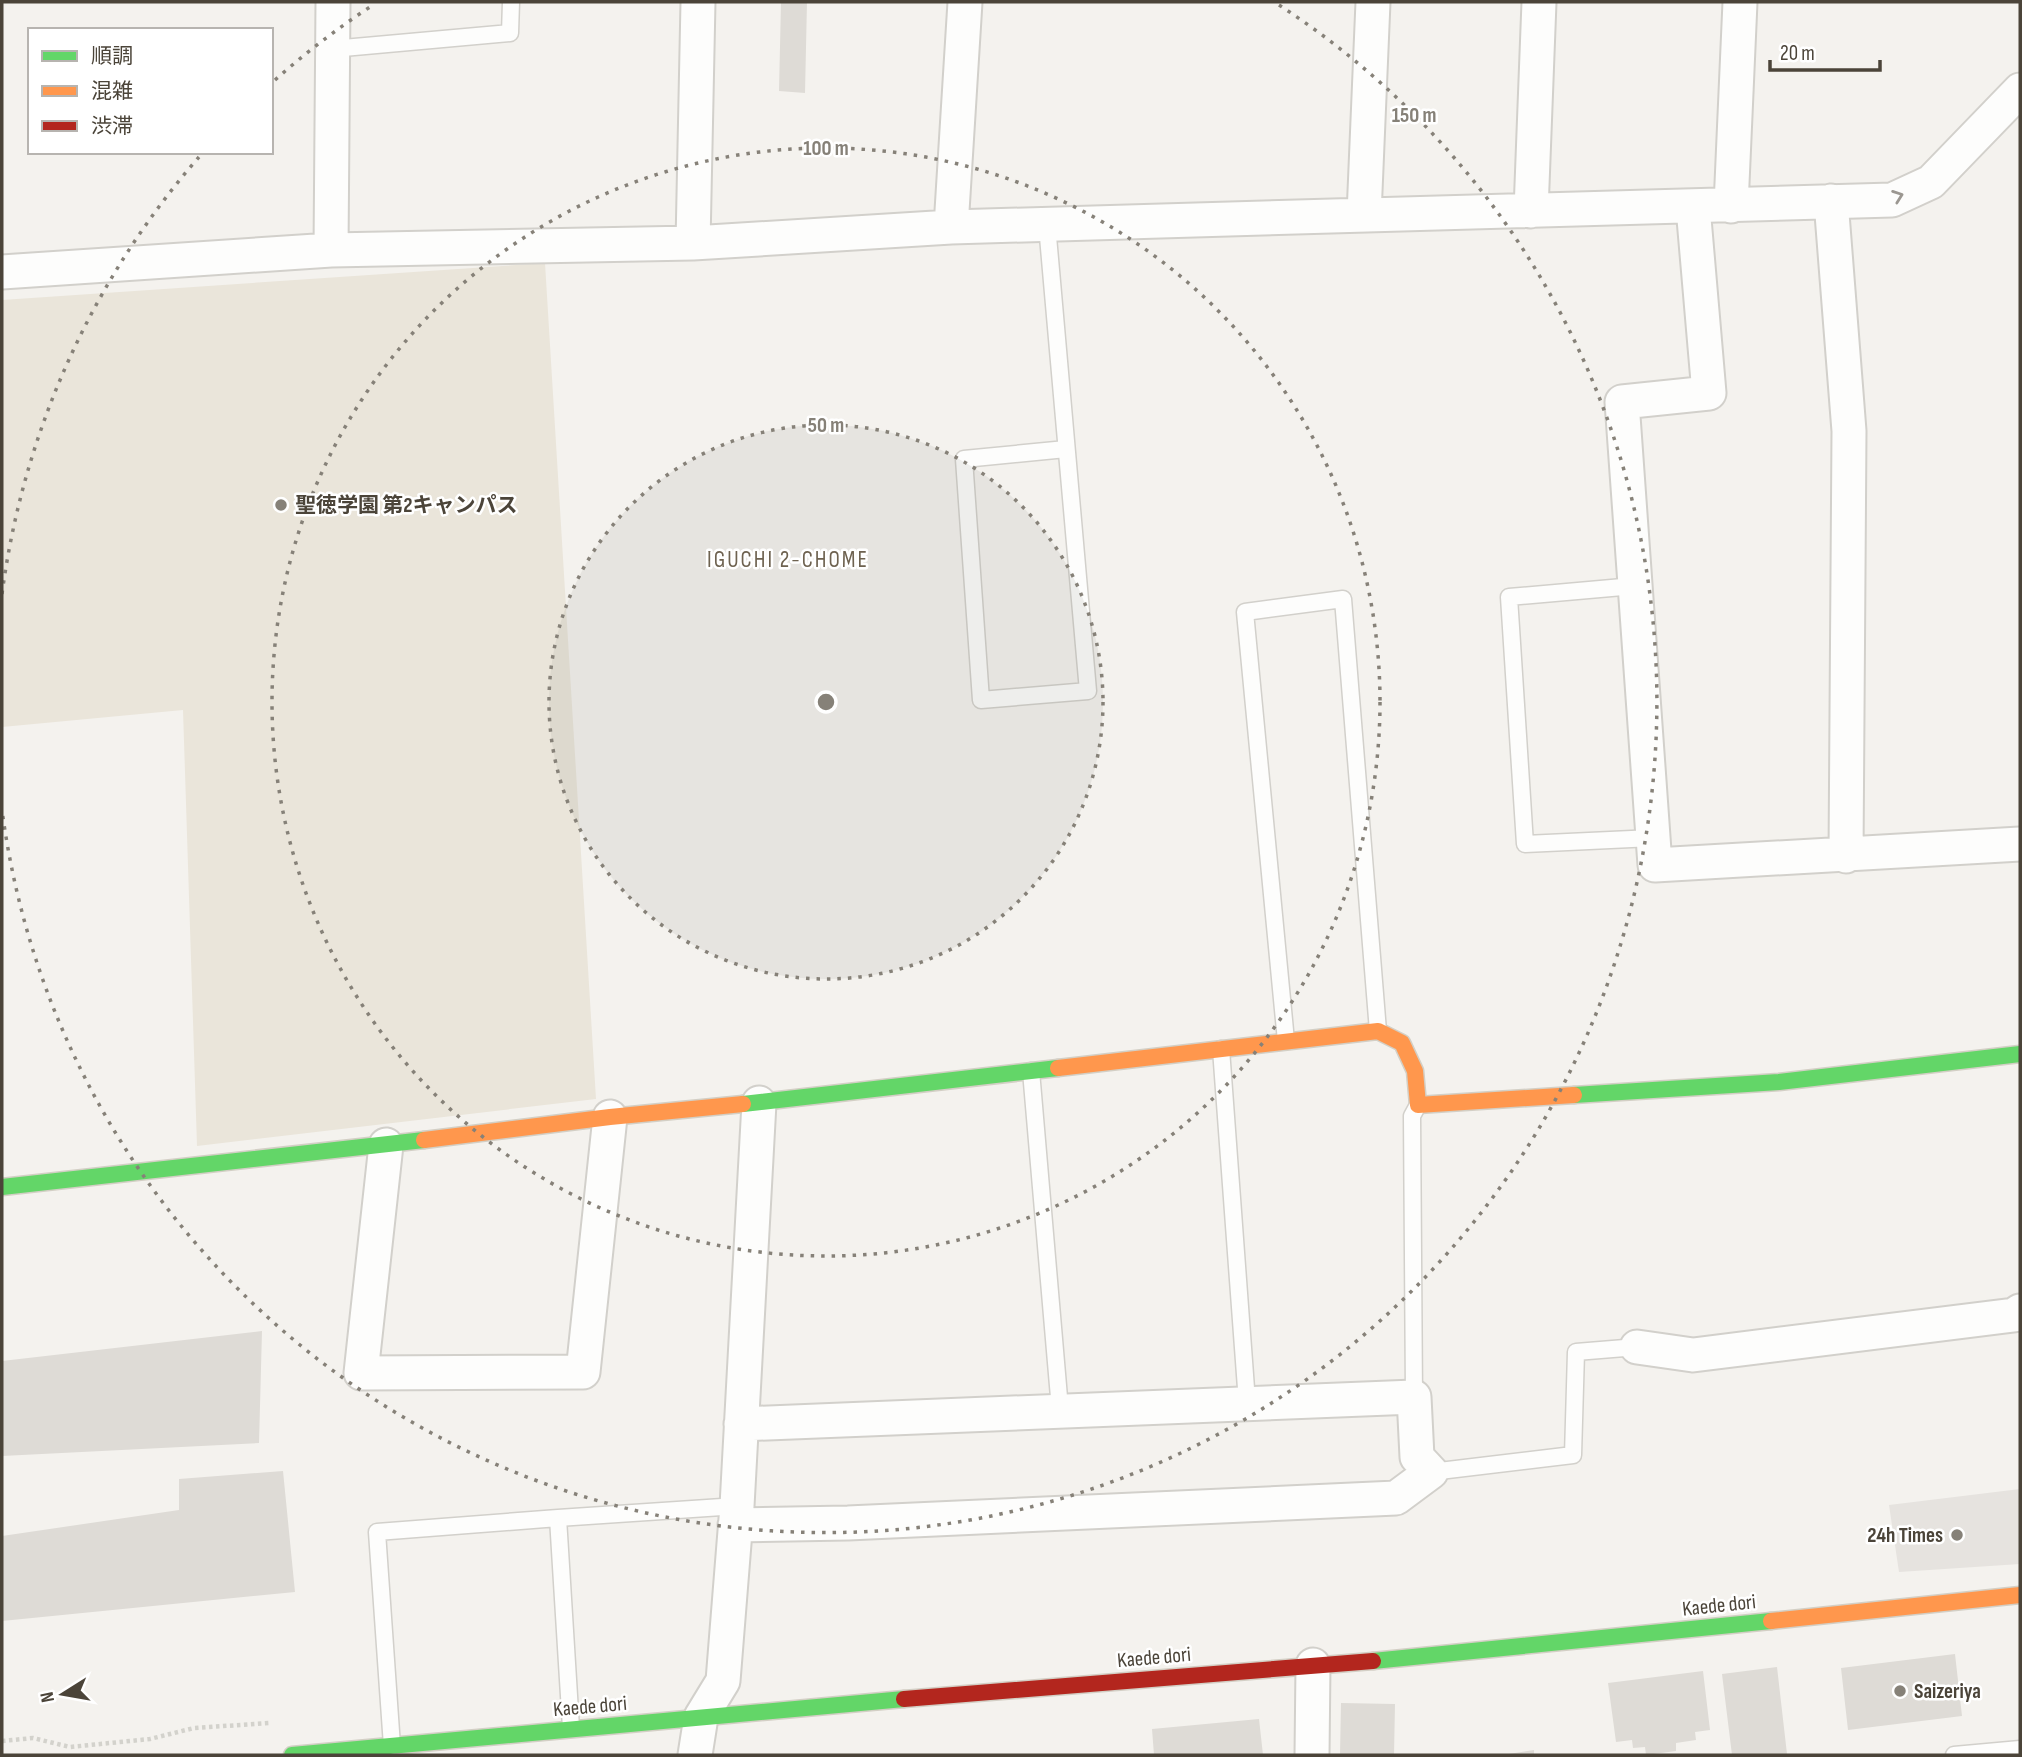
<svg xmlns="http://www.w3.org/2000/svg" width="2022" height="1757" font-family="'Sofia Sans Condensed','Noto Sans JP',sans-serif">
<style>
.education{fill:#eae5da}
.parking{fill:#e6e3df}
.building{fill:#dedbd6}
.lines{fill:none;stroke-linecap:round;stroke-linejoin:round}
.lane-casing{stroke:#d2d0cb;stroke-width:19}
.street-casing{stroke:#d2d0cb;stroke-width:37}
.fast-casing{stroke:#d3cfc5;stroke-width:19}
.slow-casing{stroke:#d3cfc5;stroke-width:19}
.jam-casing{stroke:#d3cfc5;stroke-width:19}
.path{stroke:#d3d2cc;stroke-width:4.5;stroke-dasharray:3.5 3.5;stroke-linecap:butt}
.lane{stroke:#fdfdfc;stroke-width:16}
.street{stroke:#fdfdfc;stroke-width:33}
.fast{stroke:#63d668;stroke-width:16}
.slow{stroke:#ff974d;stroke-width:16}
.jam{stroke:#b3261e;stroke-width:16}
.oneway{stroke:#9b9791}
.ring{fill:none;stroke:#868178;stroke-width:3.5;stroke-dasharray:3.5 7}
.poi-dot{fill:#868178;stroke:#fff;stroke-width:2.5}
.labels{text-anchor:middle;stroke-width:5;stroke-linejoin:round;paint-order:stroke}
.poi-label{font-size:21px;font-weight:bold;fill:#4b4439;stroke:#fff;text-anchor:start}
.street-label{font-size:21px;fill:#4b4439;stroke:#fff}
.neighbourhood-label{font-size:23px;letter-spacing:2px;fill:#6e6250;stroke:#fff}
.centre{fill:#868178;stroke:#fff;stroke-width:3.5}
.ring-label{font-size:21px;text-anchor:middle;font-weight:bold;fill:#868178;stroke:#fff;stroke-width:5;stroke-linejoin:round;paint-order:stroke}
</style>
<rect width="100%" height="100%" fill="#f4f2ee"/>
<!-- education -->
<path class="education" d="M545 263 596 1099 197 1146 183 710 2 727V300Z"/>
<!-- parking -->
<path class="parking" d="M2020 1489V1564L1899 1572 1889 1505Z"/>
<!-- building -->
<path class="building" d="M781 2H807L805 93 779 91Z
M262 1331 259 1443 2 1456V1361Z
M283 1471 295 1592 2 1621V1536L179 1510V1479Z
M1955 1654 1962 1716 1848 1730 1841 1668Z
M1777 1667 1787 1754 1732 1755 1722 1674Z
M1703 1671 1710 1730 1695 1732 1696 1740 1676 1743V1751L1646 1755 1645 1747 1633 1748 1632 1740 1616 1742 1608 1683Z
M1341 1703 1395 1704 1394 1755H1340Z
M1259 1719 1263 1755H1154L1152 1729Z
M1534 1750V1755H1509V1754Z"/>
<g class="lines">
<!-- lane casing -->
<g class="lane-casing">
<path id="lane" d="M332 49 510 33 511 2
M1047 225 1088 691 981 700 964 459 1066 449
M1634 586 1509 597 1525 844 1653 838
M1286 1041 1245 612 1343 599 1378 1031
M1221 1049 1247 1402
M1031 1071 1060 1409
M1414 1397 1412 1116 1418 1105
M1431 1472 1573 1455 1576 1352 1637 1347
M558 1518 737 1506
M392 1746 377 1532 558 1518 571 1728
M1954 1755 2020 1749"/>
</g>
<!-- street casing -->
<g class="street-casing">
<path id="street" d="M1831 201 1849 431 1846 856
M1731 206 1740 2
M1693 207 1709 393 1622 402 1655 865 2020 844
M1531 211 1539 2
M1364 215 1373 2
M951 227 965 2
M693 243 698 2
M331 250 333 2
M2 272 331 250 693 243 951 227 1892 200 1931 182 2020 90
M386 1145 361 1373 583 1372 610 1117
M1637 1347 1693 1355 2014 1315 2020 1311
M735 1525 848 1523 1396 1498 1431 1472 1417 1457 1414 1397 741 1424
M695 1755 701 1717 723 1681 737 1506 759 1103
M1312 1755 1313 1665"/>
</g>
<!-- fast casing -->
<g class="fast-casing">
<path id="fast" d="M1574 1095 1779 1082 2020 1054
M743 1104 1058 1068
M2 1187 424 1140
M1373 1661 1771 1621
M292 1755 904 1699"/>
</g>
<!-- slow casing -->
<g class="slow-casing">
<path id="slow" d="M1058 1068 1378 1031 1402 1043 1415 1071 1418 1105 1574 1095
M424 1140 610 1117 743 1104
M1771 1621 2020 1595"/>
</g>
<!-- jam casing -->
<g class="jam-casing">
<path id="jam" d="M904 1699 1373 1661"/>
</g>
<!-- path -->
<path class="path" d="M2 1741 33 1738 70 1747 150 1739 194 1728 270 1723"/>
<!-- lane -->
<use href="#lane" class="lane"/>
<!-- street -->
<use href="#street" class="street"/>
<!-- fast -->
<use href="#fast" class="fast"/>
<!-- slow -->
<use href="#slow" class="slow"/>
<!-- jam -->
<use href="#jam" class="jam"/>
</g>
<!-- one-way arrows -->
<defs><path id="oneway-chevron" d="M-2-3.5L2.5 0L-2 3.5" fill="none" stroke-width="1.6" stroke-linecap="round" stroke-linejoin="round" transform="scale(1.75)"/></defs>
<use class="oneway" href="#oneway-chevron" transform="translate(1898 196) rotate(-20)"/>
<!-- distance rings -->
<circle cx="826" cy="702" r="277" fill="#868178" fill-opacity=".12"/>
<g class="ring">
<circle cx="826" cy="702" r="277"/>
<circle cx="826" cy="702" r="554"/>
<path d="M2 594A831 831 0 0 1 199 157M275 80A831 831 0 0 1 373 5M1279 5A831 831 0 1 1 2 810"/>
</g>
<!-- markers -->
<g class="poi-dot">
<circle cx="281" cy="505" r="7"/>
<circle cx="1957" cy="1535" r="7"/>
<circle cx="1900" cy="1691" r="7"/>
</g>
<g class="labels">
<!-- poi labels -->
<g class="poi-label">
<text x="295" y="512">聖徳学園 第2キャンパス</text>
<text x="1943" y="1542" text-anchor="end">24h Times</text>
<text x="1914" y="1698">Saizeriya</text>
</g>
<!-- street labels -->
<g class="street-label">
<text transform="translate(1719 1605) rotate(-6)" y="7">Kaede dori</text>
<text transform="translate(1154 1657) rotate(-5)" y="7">Kaede dori</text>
<text transform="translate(590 1706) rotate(-5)" y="7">Kaede dori</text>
</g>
<!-- neighbourhood labels -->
<g class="neighbourhood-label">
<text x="788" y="567">IGUCHI 2-CHOME</text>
</g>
</g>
<circle cx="826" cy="702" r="10" class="centre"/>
<g class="ring-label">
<text x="1414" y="122">150 m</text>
<text x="826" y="155">100 m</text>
<text x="826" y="432">50 m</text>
</g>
<!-- border -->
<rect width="2022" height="1757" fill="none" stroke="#4b4439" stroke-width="7"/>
<!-- legend -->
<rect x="28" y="28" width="245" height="126" fill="#ffffff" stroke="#b7b4b0" stroke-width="2"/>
<rect x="42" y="51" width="35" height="10" fill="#63d668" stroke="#b7b4b0" stroke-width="2"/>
<text x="91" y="63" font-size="21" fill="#4b4439">順調</text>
<rect x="42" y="86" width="35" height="10" fill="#ff974d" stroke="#b7b4b0" stroke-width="2"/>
<text x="91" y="98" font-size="21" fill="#4b4439">混雑</text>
<rect x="42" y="121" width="35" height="10" fill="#b3261e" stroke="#b7b4b0" stroke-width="2"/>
<text x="91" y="133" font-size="21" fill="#4b4439">渋滞</text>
<!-- north arrow -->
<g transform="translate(63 1694) rotate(259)" stroke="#ffffff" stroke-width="5" paint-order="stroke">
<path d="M0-5L12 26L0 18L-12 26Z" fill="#4b4439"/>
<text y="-10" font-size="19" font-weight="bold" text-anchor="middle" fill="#4b4439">N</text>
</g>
<!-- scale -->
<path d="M1770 60v10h110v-10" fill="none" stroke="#4b4439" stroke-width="3.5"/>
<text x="1780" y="60" font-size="21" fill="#4b4439" stroke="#ffffff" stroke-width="5" paint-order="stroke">20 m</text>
</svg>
